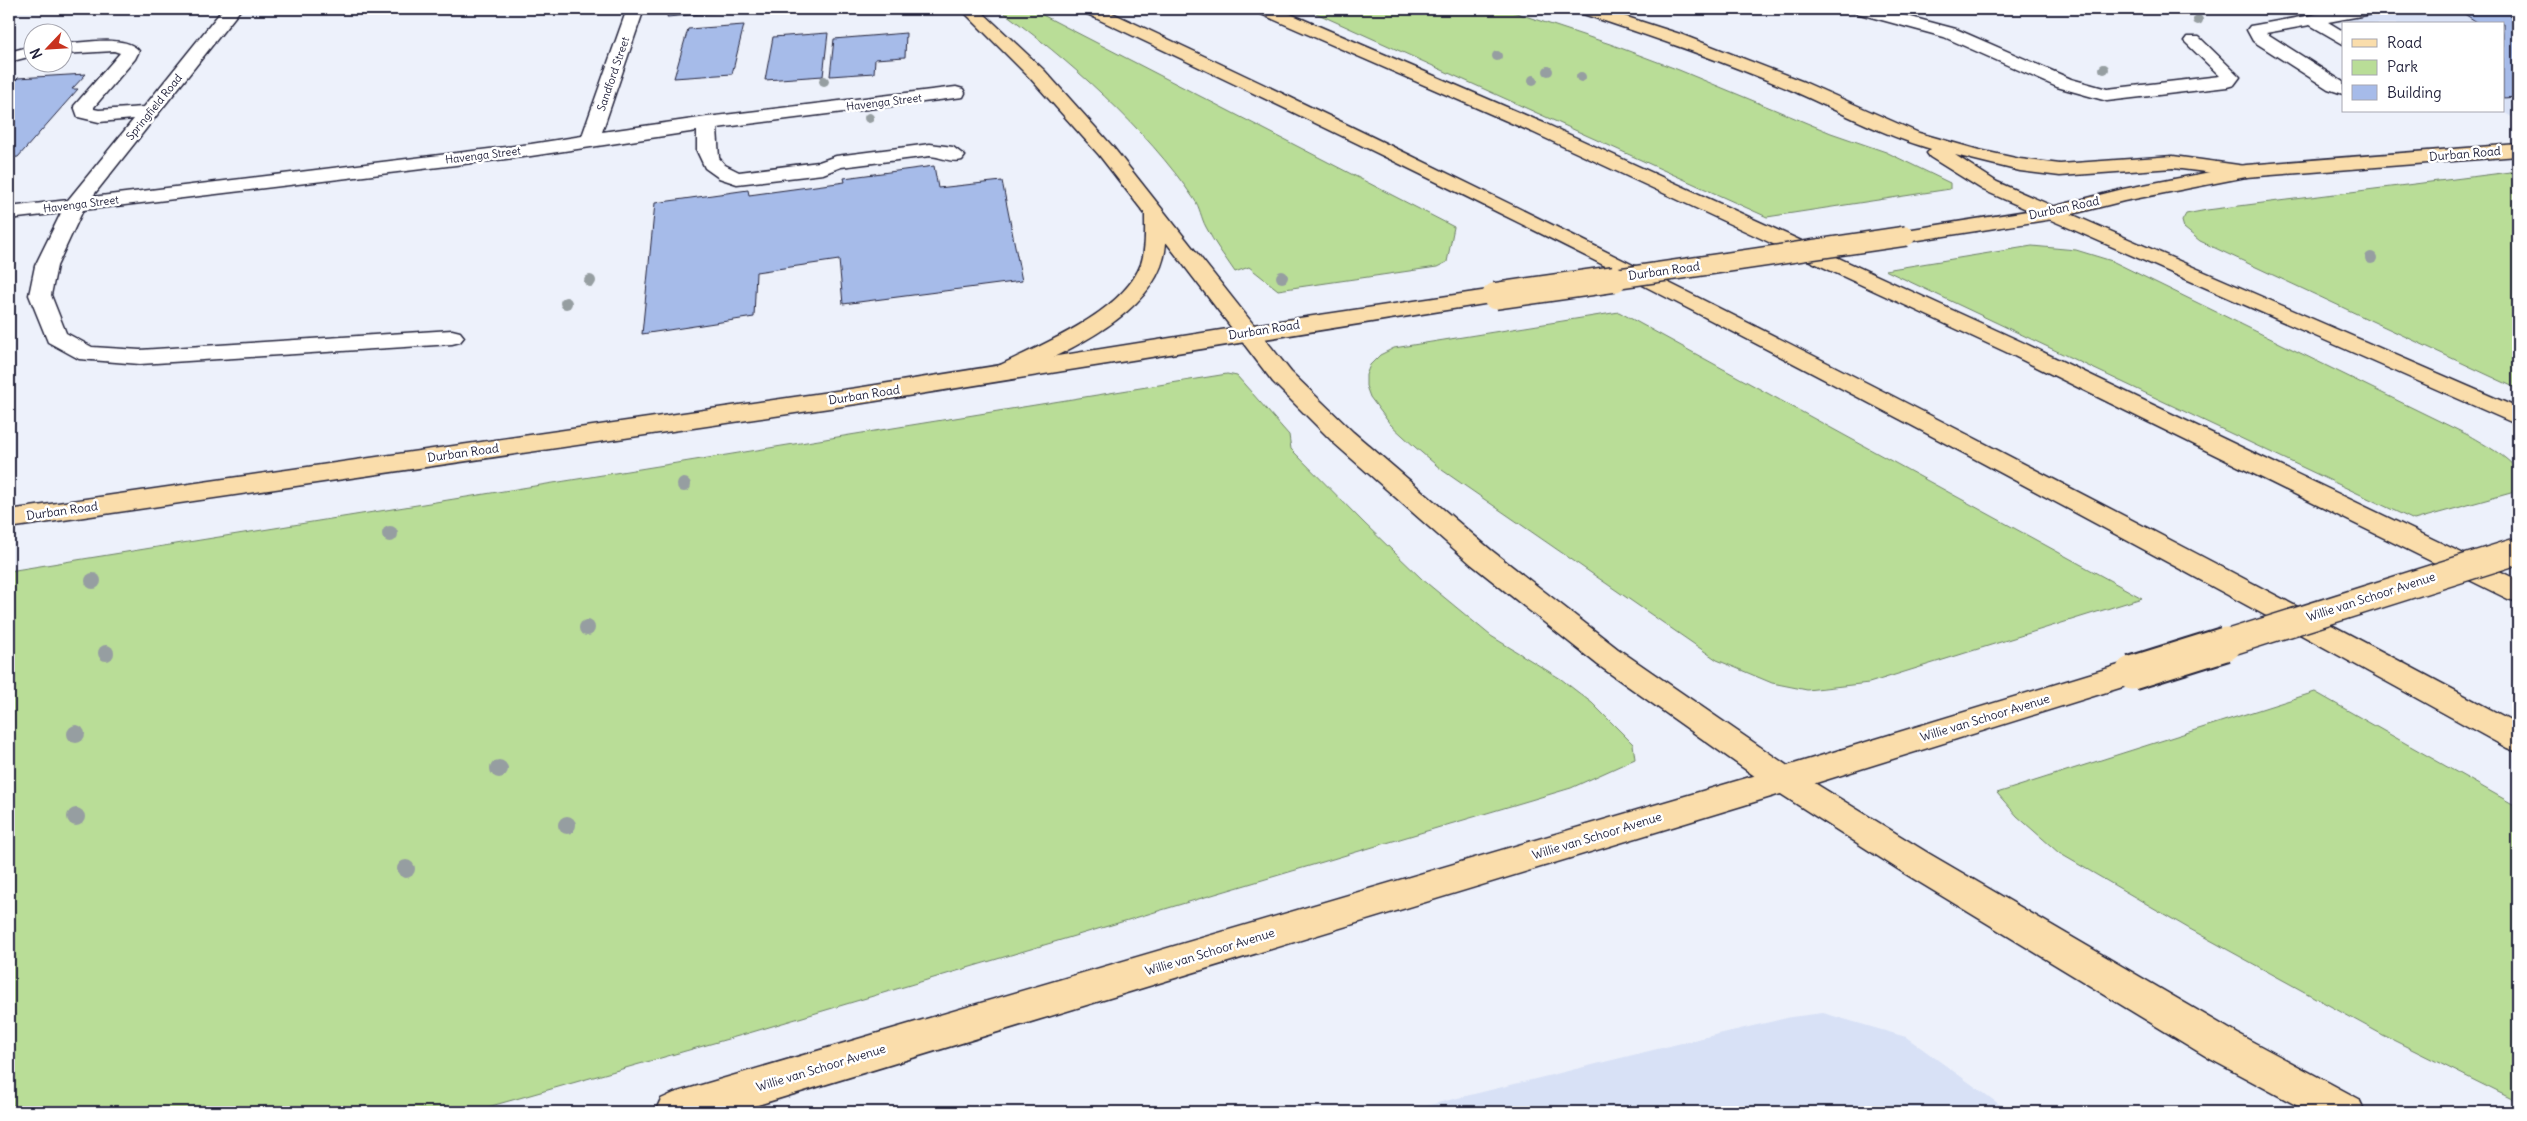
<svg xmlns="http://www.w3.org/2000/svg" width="2527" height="1121" font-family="Delius,sans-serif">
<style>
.built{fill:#d8e1f6}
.green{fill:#b9dd97;stroke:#6e8069}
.building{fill:#a6bbe9;stroke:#22223b}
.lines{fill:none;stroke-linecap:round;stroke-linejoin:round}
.minor-casing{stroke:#22223b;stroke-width:3}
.major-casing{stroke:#22223b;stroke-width:3}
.highway-casing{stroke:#22223b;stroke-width:3}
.minor{fill:#fff;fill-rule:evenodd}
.major{fill:#faddab;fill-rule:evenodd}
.highway{fill:#faddab;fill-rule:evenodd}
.major-bridge-far2-casing{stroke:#22223b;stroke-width:22;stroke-linecap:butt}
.major-bridge-far1-casing{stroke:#22223b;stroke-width:29;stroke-linecap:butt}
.major-bridge-casing{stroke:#22223b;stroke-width:37;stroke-linecap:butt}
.major-bridge-far2{stroke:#faddab;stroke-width:19}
.major-bridge-far1{stroke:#faddab;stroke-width:26}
.major-bridge{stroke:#faddab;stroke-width:33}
.tree{fill:#969ea1}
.labels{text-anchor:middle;stroke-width:5;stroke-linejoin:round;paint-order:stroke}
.far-street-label{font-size:11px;fill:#22223b;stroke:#fff}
.street-label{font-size:12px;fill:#22223b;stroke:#fff}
</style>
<rect width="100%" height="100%" fill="#edf1fb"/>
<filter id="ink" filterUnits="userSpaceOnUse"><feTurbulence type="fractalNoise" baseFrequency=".02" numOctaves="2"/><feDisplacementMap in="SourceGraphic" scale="10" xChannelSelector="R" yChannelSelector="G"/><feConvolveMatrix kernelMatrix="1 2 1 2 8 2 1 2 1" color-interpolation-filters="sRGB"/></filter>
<g filter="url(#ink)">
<!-- built -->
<path class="built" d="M2330 9H2518V121L2502 111 2503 24H2355Z
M1823 1013 1906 1037 2010 1112H1401L1706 1037 1791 1017Z"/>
<!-- green -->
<path class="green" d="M999 9H1031L1454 227 1447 262 1437 267 1278 290 1249 267 1235 272C1225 257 1214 243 1206 227 1201 218 1200 207 1194 199 1146 128 1068 59 999 9Z
M1307 9H1504L1610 44 1679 70 1831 133 1886 152 1950 183V189L1767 217Z
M2518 171V389L2200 241 2184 228 2182 221 2186 214 2207 210Z
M2032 246 2076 250 2112 261 2470 436C2483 444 2515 460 2518 474 2519 479 2518 486 2518 491L2414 520 1885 270Z
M1619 312 2142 598 1869 683 1807 690 1772 683 1717 660 1442 470 1415 447 1390 424 1370 397 1366 386V375L1370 365 1380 355 1394 348Z
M1227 374 1237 376 1289 435 1291 449 1364 523 1422 579 1491 636 1561 679 1592 703 1633 744 1635 759 1571 788 749 1033 470 1112H9V571Z
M2315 692 2518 807V1102L2383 1035 2188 928 2059 853 2017 816 1997 793Z"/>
<!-- building -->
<path class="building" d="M669 9H758L667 17Z
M2518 9V97L2503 98V24H2480L2463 13Z
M744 25 732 74 674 78 688 29Z
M828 33 823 76 765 80 773 37Z
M906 33 905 57 875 59 874 73 830 76 834 39Z
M86 74 72 89H78L18 157 9 158V87L18 78Z
M934 166 938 188 1002 181 1022 281 843 304 839 260 756 272 754 317 642 334 655 203 748 190 749 195 845 182 844 178Z"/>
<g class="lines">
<!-- minor casing -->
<g class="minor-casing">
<path id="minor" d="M223 9H241L92 197 531 144 582 136 627 9H644L602 132 707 117 956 87 963 89 965 93 963 97 717 128 719 158 725 165 739 172 819 162 836 156 930 144 953 147 965 156 962 160C951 163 942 157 930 156L841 167 823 174 737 184 719 178 705 168 697 151V131L531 156 83 210 57 266 51 295 66 333 92 347 140 350 452 330 460 332 464 337 460 342 452 344 140 364 79 359 48 342 29 295 35 266 61 213 9 219V207L68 200 134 119 99 122 78 117 74 106 120 53 114 51 62 54V44C81 43 127 34 139 51L135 59 94 107V109L99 110 144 107Z
M1853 9H1881L1956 29 2071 79 2107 89 2220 76 2184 41 2187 37H2199L2240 77 2234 85 2227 87 2107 101 2057 87 1944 37 1856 13Z
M2344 9H2380L2377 13 2328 22 2343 31V44L2310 25 2266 33 2343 82V94L2328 89 2253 41 2247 30 2250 26 2256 25Z
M32 46V56L9 62V52Z"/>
</g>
<!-- major casing -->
<g class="major-casing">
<path id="major" d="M2518 144V156L2246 177 2124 201 2053 219 1906 242 1898 241 1895 236 1898 231 1906 230 2052 207 2123 189 2246 165Z
M1495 289 1503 291 1506 296 1503 301 857 404 9 528V510L857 388 1246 326Z
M2132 661 2142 665 2147 673 2142 681 1784 793 735 1112H655L661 1099 674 1093 1784 767Z"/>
</g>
<!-- highway casing -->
<g class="highway-casing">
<path id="highway" d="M961 9H979L1044 70 1113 147 1291 372 1353 432 1491 550 1618 649 1795 771 1928 853 2238 1034 2359 1099 2365 1112H2309L2212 1060 1904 873 1773 789 1598 665 1471 564 1335 444 1273 382 1166 242C1163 312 1066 351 1012 377L1004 380 996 377 992 372 996 367C1039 346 1123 313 1141 264 1146 249 1145 231 1145 214L1099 155 1030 78Z
M1082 9H1104C1583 233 2052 475 2518 724V752L2507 748C2216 587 1923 429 1627 277 1448 186 1267 99 1085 13Z
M1256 9H1279L1546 124 2022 342 2518 580V602L2508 599 2006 352 1532 132 1259 13Z
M1577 9H1602L1680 34 1804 82 1919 133 1979 150 2020 159 2060 164 2173 156 2253 167 2256 171 2253 175 2246 177 2173 168 2060 176 2020 171 1955 155 1997 182 2518 408V425L1983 190 1930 157 1927 153 1931 149C1882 135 1837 110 1791 90 1722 61 1651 36 1580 13Z"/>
</g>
<!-- minor -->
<use href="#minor" class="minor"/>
<!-- major -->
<use href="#major" class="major"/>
<!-- highway -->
<use href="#highway" class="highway"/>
<!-- major-bridge-far2 casing -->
<g class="major-bridge-far2-casing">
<path id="major-bridge-far2" d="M1606 280 1906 236"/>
</g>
<!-- major-bridge-far1 casing -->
<g class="major-bridge-far1-casing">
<path id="major-bridge-far1" d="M1495 296 1614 279
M2221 645 2518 551"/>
</g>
<!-- major-bridge casing -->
<g class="major-bridge-casing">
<path id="major-bridge" d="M2132 673 2225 644"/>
</g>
<!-- major-bridge-far2 -->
<use href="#major-bridge-far2" class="major-bridge-far2"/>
<!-- major-bridge-far1 -->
<use href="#major-bridge-far1" class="major-bridge-far1"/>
<!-- major-bridge -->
<use href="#major-bridge" class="major-bridge"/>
</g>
<!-- trees -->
<g class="tree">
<circle cx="2198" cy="20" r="5"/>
<circle cx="1497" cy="56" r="5"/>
<circle cx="2104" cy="69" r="5"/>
<circle cx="1548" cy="71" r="5"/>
<circle cx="1581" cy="77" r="5"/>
<circle cx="1533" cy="80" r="5"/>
<circle cx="824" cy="81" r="5"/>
<circle cx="869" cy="118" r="5"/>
<circle cx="2371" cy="258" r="6"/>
<circle cx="1282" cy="277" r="6"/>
<circle cx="590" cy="281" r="6"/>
<circle cx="566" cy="303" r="6"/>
<circle cx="684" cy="485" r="7"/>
<circle cx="390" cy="534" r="8"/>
<circle cx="93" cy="581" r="8"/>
<circle cx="587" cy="628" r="8"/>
<circle cx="106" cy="653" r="8"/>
<circle cx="76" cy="734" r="9"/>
<circle cx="499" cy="769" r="9"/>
<circle cx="76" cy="817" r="9"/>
<circle cx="567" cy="825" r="9"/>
<circle cx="406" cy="869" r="9"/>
</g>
</g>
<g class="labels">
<!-- far-street labels -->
<g class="far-street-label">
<text transform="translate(613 74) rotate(-71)" y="4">Sandford Street</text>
<text transform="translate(884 102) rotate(-7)" y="4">Havenga Street</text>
<text transform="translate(154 107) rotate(-51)" y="4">Springfield Road</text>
<text transform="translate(483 155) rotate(-7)" y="4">Havenga Street</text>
<text transform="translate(81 204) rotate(-7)" y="4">Havenga Street</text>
</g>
<!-- street labels -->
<g class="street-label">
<text transform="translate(2465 154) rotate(-5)" y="4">Durban Road</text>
<text transform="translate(2064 208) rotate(-12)" y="4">Durban Road</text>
<text transform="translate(1664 271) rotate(-8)" y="4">Durban Road</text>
<text transform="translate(1264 330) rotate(-9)" y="4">Durban Road</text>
<text transform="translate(864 395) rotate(-9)" y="4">Durban Road</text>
<text transform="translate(463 453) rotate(-8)" y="4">Durban Road</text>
<text transform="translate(62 511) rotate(-8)" y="4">Durban Road</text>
<text transform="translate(2371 597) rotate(-18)" y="4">Willie van Schoor Avenue</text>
<text transform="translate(1985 718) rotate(-17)" y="4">Willie van Schoor Avenue</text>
<text transform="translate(1597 836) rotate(-17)" y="4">Willie van Schoor Avenue</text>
<text transform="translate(1210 952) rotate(-17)" y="4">Willie van Schoor Avenue</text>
<text transform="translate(821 1068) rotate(-17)" y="4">Willie van Schoor Avenue</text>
</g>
</g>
<!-- margin -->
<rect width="2527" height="1121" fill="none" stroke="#fff" stroke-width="30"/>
<rect x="15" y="15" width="2497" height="1091" fill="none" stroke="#22223b" stroke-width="2" filter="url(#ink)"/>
<!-- legend -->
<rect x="2342" y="22" width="162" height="90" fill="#ffffff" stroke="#a7a7b1"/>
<rect x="2352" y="39" width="25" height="8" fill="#faddab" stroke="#a7a7b1"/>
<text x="2387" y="48" font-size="15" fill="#22223b">Road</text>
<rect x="2352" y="60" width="25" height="15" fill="#b9dd97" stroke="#a7a7b1"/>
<text x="2387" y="72" font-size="15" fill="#22223b">Park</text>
<rect x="2352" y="85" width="25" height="15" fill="#a6bbe9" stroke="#a7a7b1"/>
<text x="2387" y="98" font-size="15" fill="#22223b">Building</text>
<!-- north arrow -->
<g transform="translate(48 48) rotate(245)"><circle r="24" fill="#ffffff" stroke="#a7a7b1"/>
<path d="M0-4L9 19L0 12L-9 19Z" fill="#c8321e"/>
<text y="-8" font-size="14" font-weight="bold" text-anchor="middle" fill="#22223b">N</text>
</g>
</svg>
